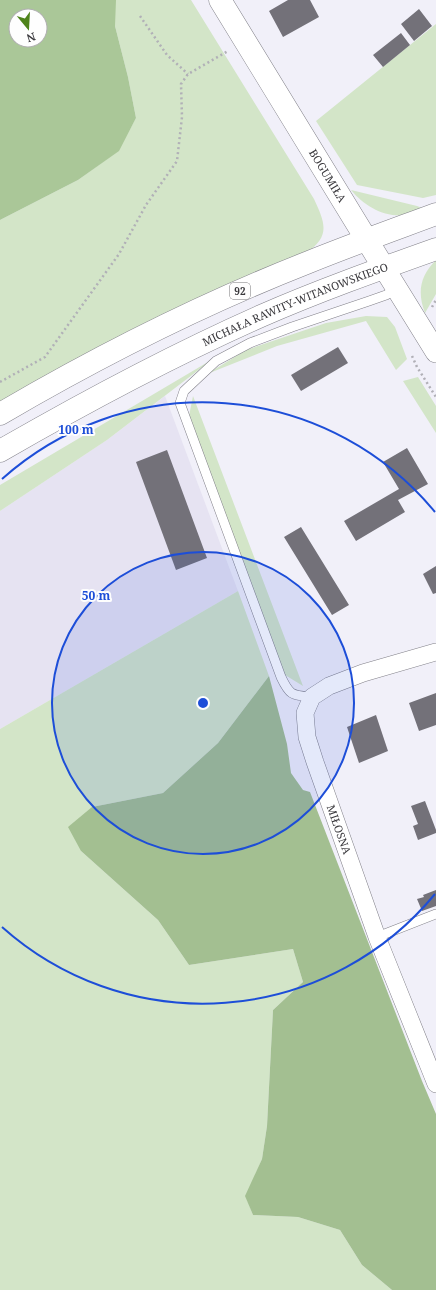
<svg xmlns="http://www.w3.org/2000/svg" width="436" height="1290" font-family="'Noto Serif',serif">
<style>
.built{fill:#e6e3f2}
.green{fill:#d3e5c8}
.forest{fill:#a3bf91}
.water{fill:#aac798;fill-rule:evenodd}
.building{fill:#737179}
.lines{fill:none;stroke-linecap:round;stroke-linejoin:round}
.service-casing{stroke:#828189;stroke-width:10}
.minor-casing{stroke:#828189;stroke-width:18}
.tertiary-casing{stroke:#828189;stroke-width:22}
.secondary-casing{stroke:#828189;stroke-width:23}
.primary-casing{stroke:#828189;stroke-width:23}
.path{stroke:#b1b0b7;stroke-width:2.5;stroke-dasharray:2 3;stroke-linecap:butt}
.service{stroke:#fff;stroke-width:9}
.minor{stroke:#fff;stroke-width:17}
.tertiary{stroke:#fff;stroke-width:21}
.secondary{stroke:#fff;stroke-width:22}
.primary{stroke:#fff;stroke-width:22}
.ring{fill:none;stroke:#1d4ed8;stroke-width:2}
.labels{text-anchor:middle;stroke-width:4;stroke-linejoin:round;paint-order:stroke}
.shield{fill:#fefefe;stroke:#757477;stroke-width:1}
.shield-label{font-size:10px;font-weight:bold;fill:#3a393d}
.street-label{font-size:11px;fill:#3a393d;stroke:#fefefe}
.centre{fill:#1d4ed8;stroke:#fefefe;stroke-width:2}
.ring-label{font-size:12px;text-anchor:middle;font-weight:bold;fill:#1d4ed8;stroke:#fefefe;stroke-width:4;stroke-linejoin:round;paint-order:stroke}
</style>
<rect width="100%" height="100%" fill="#f1f0f9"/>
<!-- built -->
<path class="built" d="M165 396 238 591 0 729V511L107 440Z"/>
<!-- green -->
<path class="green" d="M115 0H191L314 199C325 223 331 236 306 253L0 406V220L78 180 118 151 136 118 128 77 115 26Z
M436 24V195L423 198 357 185 316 121Z
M351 190 417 206 422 208C418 210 414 213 411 214 388 220 365 207 351 190Z
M436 260V294L425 313C417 292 420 276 436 260Z
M366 316 387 317 395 327 407 359 396 370 366 321 277 346 207 374 246 350 326 323Z
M213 359 107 440 0 511V485Z
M418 377 436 406V433L403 381Z
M193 396 303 686 285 675 277 659 189 416Z
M238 591 269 676 218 743 163 793 92 807 81 851 158 920 189 965 293 949 303 982 273 1010 267 1126 262 1159 246 1197 253 1215 298 1217 340 1230 362 1265 392 1290H0V729Z"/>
<!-- forest -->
<path class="forest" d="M269 676 287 744 291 773 303 790 310 792 422 1081 436 1114V1290H392L362 1265 340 1230 298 1217 253 1215 245 1196 262 1159 267 1126 273 1010 303 982 293 949 189 965 158 920 81 851 68 827 92 807 163 793 218 743Z"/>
<!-- water -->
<path class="water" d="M0 0H116L115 26 128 77 136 118 119 151 78 180 0 220ZM16 16H40V40H16Z"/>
<!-- building -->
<path class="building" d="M288 0H310L319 17 283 37 269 11Z
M419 9 432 26 414 41 401 24Z
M401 33 410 45 383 67 373 55Z
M338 347 348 363 301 391 291 375Z
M407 448 428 484 398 500 405 512 356 541 344 521 399 489 383 462Z
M167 450 207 558 176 570 136 462Z
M301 527 349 605 332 615 284 537Z
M436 566V593L433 594 423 574Z
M436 693V725L419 731 409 703Z
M376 715 388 751 359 763 347 727Z
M425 801 436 830V833L418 840 413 826 418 824 411 806Z
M436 890V906L422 911 417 899 424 897 423 895Z"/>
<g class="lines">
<!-- service casing -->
<g class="service-casing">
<path id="service" d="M312 697C292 695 290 696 281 677L180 403 184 391 216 361 250 343 292 327 369 301 386 295 397 289
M377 937 436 914"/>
</g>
<!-- minor casing -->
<g class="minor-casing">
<g id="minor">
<path id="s1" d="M436 652 363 673 329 686 312 697 305 713 307 737 315 762 377 937 436 1084"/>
</g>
</g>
<!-- tertiary casing -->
<g class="tertiary-casing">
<path id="tertiary" d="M384 268 436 352"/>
</g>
<!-- secondary casing -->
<g class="secondary-casing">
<g id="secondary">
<path id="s2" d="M220 0 384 268"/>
</g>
</g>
<!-- primary casing -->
<g class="primary-casing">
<g id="primary">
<path d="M0 414C99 356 202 304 309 262 351 245 393 230 436 214"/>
<path id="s3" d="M0 451C85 402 171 356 261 316 318 291 377 270 436 249"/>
</g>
</g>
<!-- path -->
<path class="path" d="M140 16 167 55 188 74
M432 307 436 300
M412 356 417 367 436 397
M0 382 45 357 119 254 146 205 177 161 182 117 181 84 188 74 228 51"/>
<!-- service -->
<use href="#service" class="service"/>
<!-- minor -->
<use href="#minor" class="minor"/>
<!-- tertiary -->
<use href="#tertiary" class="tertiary"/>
<!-- secondary -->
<use href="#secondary" class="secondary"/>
<!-- primary -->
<use href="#primary" class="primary"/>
</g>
<!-- distance rings -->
<circle cx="203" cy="703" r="151" fill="#1d4ed8" fill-opacity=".12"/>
<g class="ring">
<circle cx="203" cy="703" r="151"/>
<path d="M435 894A301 301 0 0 1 2 927M2 479A301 301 0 0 1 435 512"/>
</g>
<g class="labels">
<!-- shield labels -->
<rect class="shield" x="230" y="283" width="20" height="16" rx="3"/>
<g class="shield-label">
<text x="240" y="295">92</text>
</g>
<!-- street labels -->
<g class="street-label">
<text dy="4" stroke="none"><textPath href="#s2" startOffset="206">BOGUMIŁA</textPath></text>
<text dy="4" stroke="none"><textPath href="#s3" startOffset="330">MICHAŁA RAWITY-WITANOWSKIEGO</textPath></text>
<text dy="4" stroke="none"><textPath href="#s1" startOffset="272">MIŁOSNA</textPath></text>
</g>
</g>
<circle cx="203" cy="703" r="6" class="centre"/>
<g class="ring-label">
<text x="76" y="434">100 m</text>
<text x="96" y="600">50 m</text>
</g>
<!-- north arrow -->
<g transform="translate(28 28) rotate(162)"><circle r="19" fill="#fefefe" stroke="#b0afb1"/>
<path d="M0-3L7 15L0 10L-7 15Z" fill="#4f841b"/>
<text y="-6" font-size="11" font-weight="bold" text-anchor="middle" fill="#3a393d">N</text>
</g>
</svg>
